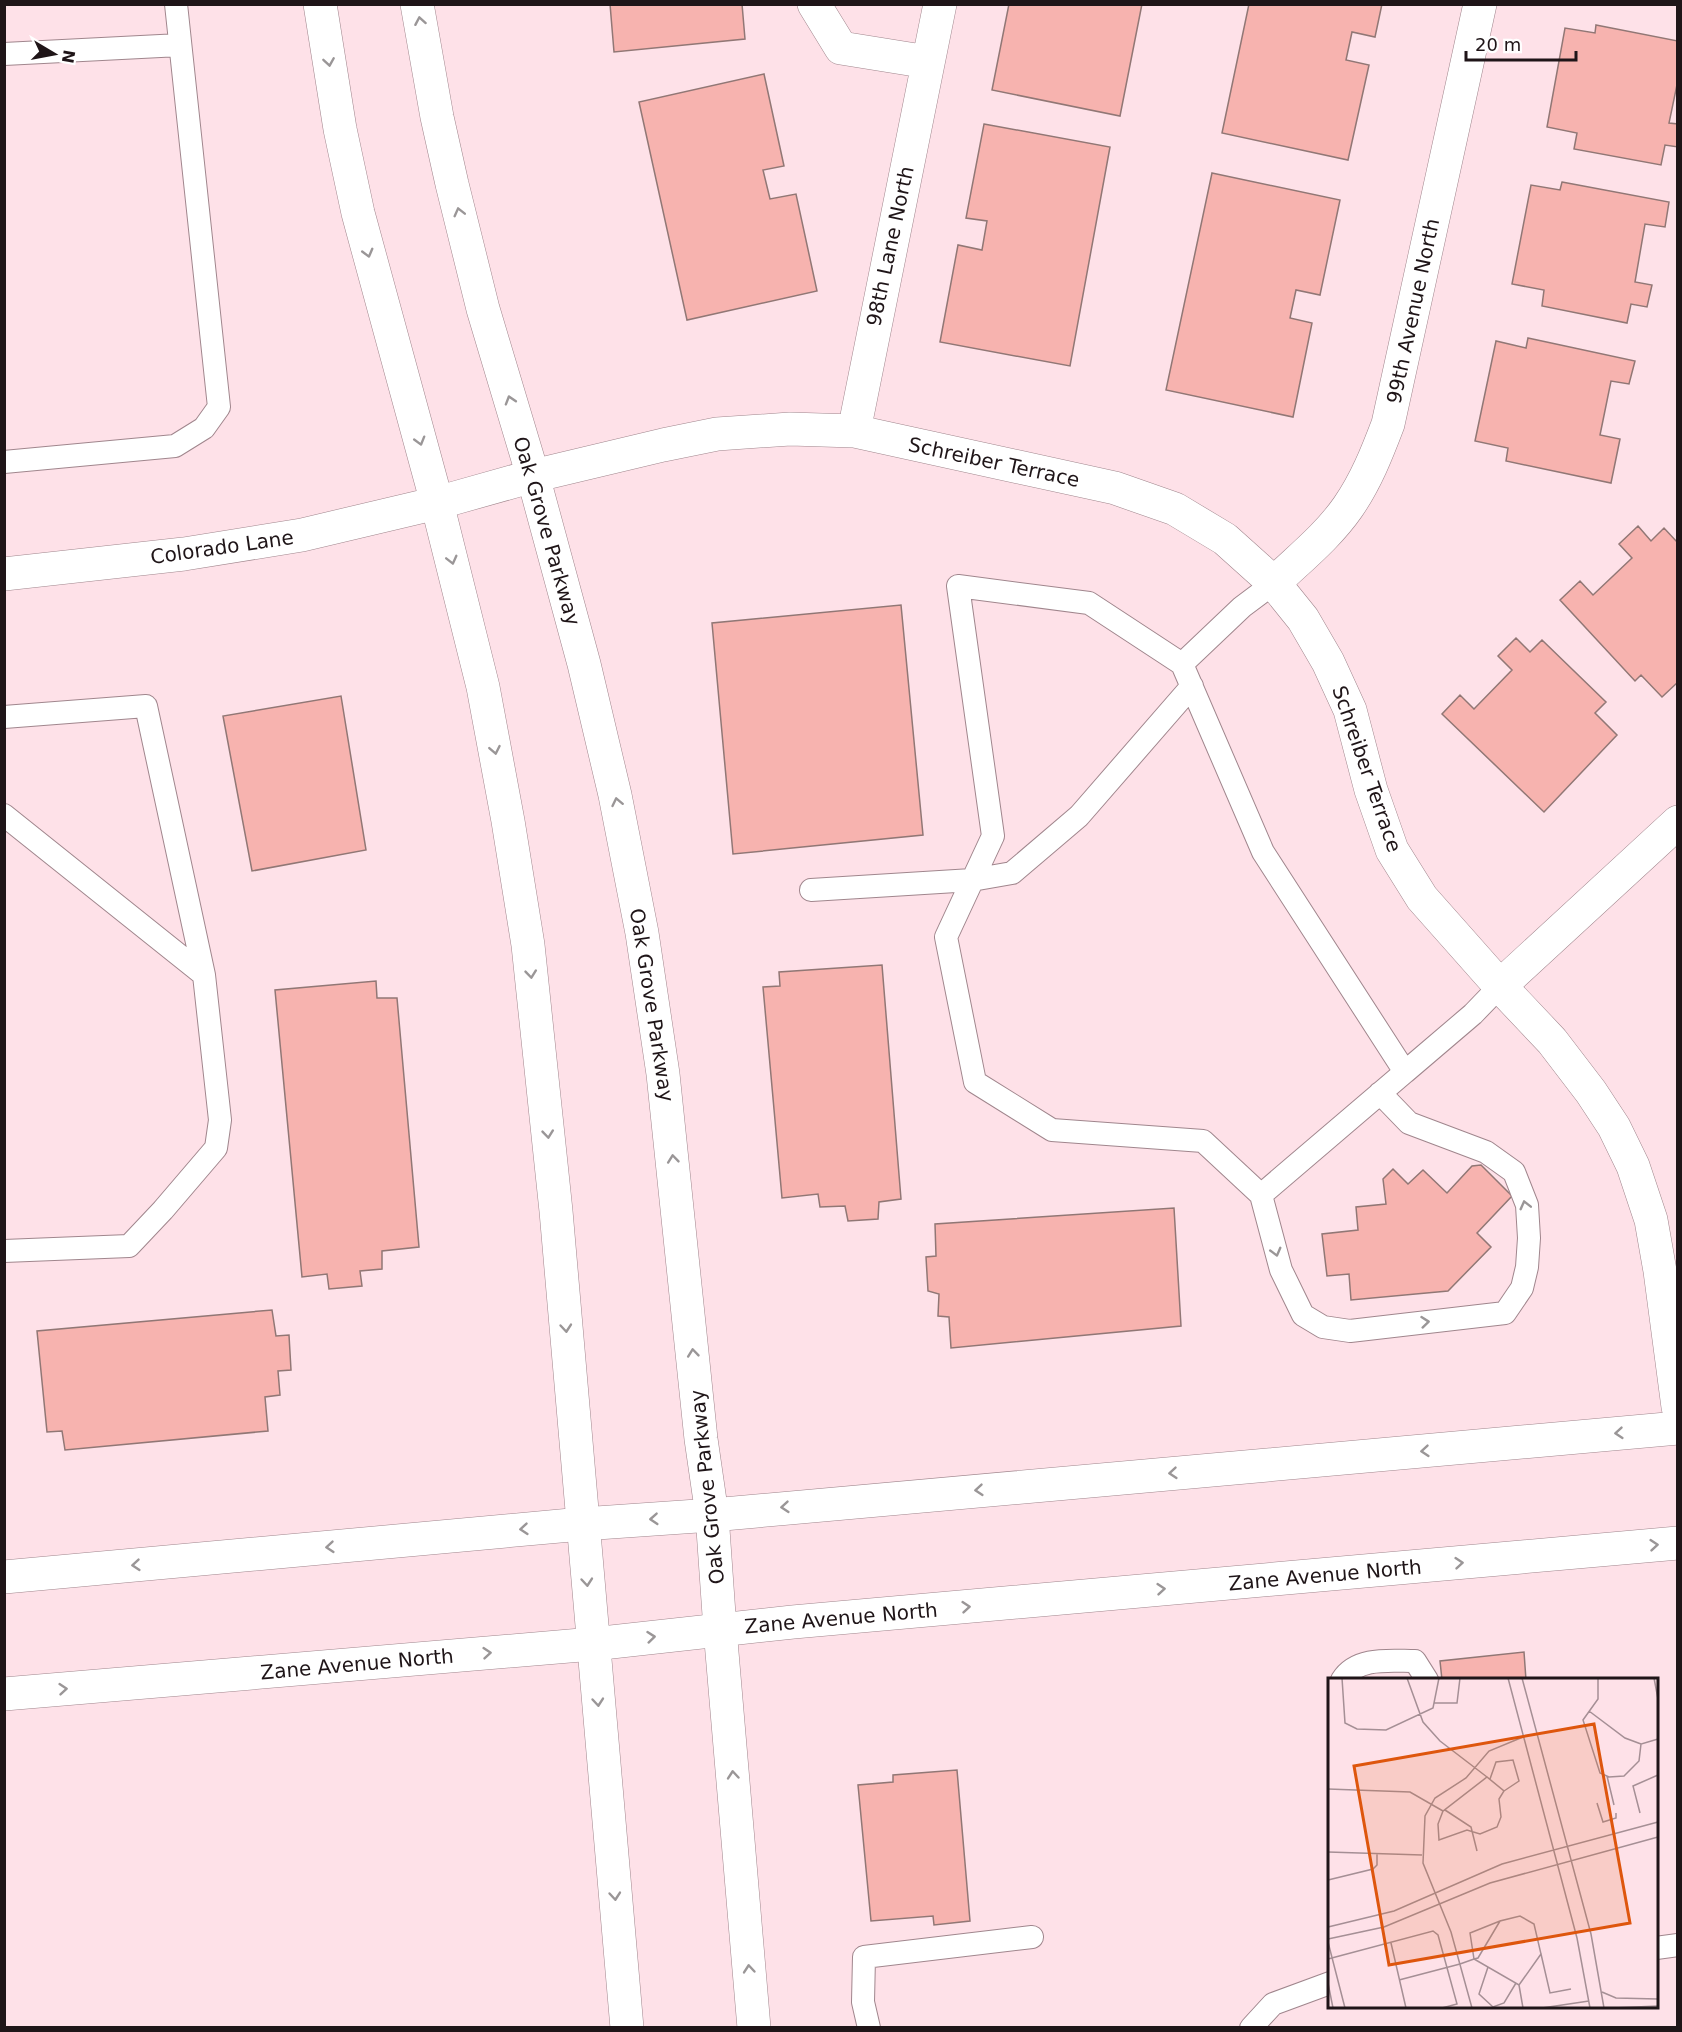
<svg xmlns="http://www.w3.org/2000/svg" width="1682" height="2032" font-family="'DejaVu Sans',sans-serif">
<style>
.building{fill:#f7b3af;stroke:#917775;stroke-width:1.5}
.lines{fill:none;stroke-linecap:round;stroke-linejoin:round}
.service-casing{stroke:#a0868d;stroke-width:24}
.minor-casing{stroke:#a0868d;stroke-width:34}
.tertiary-casing{stroke:#a0868d;stroke-width:34}
.secondary-casing{stroke:#a0868d;stroke-width:34}
.service{stroke:#fff;stroke-width:22}
.minor{stroke:#fff;stroke-width:33}
.tertiary{stroke:#fff;stroke-width:33}
.secondary{stroke:#fff;stroke-width:33}
.oneway{stroke:#9a9697}
.labels{text-anchor:middle;stroke-width:5;stroke-linejoin:round;paint-order:stroke}
.street-label{font-size:20px;fill:#1f1518;stroke:#fff}
.inset-road{fill:none;stroke:#a58f95;stroke-width:1.5}
.view{fill:#de560d;fill-opacity:0.15;stroke:#de560d;stroke-width:3}
.inset-edge{fill:none;stroke:#1f1518;stroke-width:3}
</style>
<rect width="100%" height="100%" fill="#fee1e8"/>
<!-- building -->
<path class="building" d="M610 4H742L745 39 614 52Z
M1009 4H1142L1120 116 992 90Z
M1249 4H1382L1375 37 1352 32 1346 60 1369 65 1348 160 1222 133Z
M1596 25 1678 41V80L1669 123 1678 124V147L1665 145 1661 165 1574 149 1577 133 1547 127 1565 28 1595 33Z
M764 74 784 166 763 170 770 199 796 194 817 291 687 320 639 102Z
M984 124 1110 147 1070 366 940 342 958 245 982 250 987 221 966 218Z
M1212 173 1340 200 1320 295 1296 290 1290 318 1312 323 1293 417 1166 390Z
M1562 182 1669 202 1665 227 1645 224 1635 282 1652 285 1647 307 1631 304 1627 323 1542 306 1544 290 1512 284 1531 185 1560 190Z
M1528 338 1635 361 1629 384 1611 381 1600 435 1620 439 1611 483 1506 461 1508 448 1475 441 1496 341 1526 348Z
M1638 526 1651 541 1664 528 1678 543V682L1662 697 1641 675 1635 681 1560 600 1580 581 1593 595 1632 558 1619 544Z
M901 605 923 835 733 854 712 623Z
M1516 638 1530 652 1542 640 1606 702 1595 713 1617 735 1544 812 1442 714 1460 695 1474 709 1512 670 1498 656Z
M341 696 366 850 252 871 223 716Z
M882 965 901 1199 879 1202 878 1219 848 1221 845 1206 820 1207 818 1194 782 1198 763 987 780 986 779 972Z
M376 981 377 998H397L419 1247 382 1251V1269L360 1271 362 1286 329 1289 327 1274 302 1277 275 990Z
M1481 1165 1512 1196 1477 1233 1491 1247 1448 1291 1351 1300 1349 1274 1327 1276 1322 1234 1358 1230 1356 1207 1386 1204 1383 1179 1393 1169 1408 1184 1423 1170 1447 1193 1472 1166Z
M1174 1208 1181 1326 951 1348 949 1317 938 1316 939 1294 928 1291 926 1257 936 1256 935 1224Z
M272 1310 276 1336 289 1335 291 1370 278 1371 280 1395 265 1397 268 1431 65 1450 62 1431 47 1432 37 1331Z
M1524 1652 1526 1680H1442L1440 1661Z
M957 1770 970 1921 934 1925 933 1916 871 1921 858 1785 893 1782V1775Z"/>
<g class="lines">
<!-- service casing -->
<g class="service-casing">
<path id="service" d="M4 54 180 45
M4 462 175 446 204 428 219 407 176 4
M1182 664 1089 603 958 586 993 836 946 937 975 1082 1052 1130 1203 1141 1261 1195 1405 1072 1263 852 1182 664 1242 607 1274 583
M4 717 146 706 204 975
M4 815 204 975 220 1120 216 1148 163 1210 129 1246 4 1251
M811 890 972 880 1012 873 1079 816 1192 686
M1405 1072 1473 1014 1500 986
M1261 1195 1281 1270 1303 1315 1323 1327 1350 1331 1505 1313 1522 1288 1527 1267 1529 1238 1527 1205 1514 1172 1486 1152 1409 1123 1380 1093
M1342 1680C1357 1656 1391 1661 1415 1661L1427 1680
M1656 1948 1678 1945
M869 2028 863 2002 864 1957 1032 1937
M1251 2028 1273 2004 1330 1983"/>
</g>
<!-- minor casing -->
<g class="minor-casing">
<path id="minor" d="M814 4 841 48 928 62
M854 431 940 4
M4 574 184 554 302 535 437 503 533 476 663 445 717 434 790 429 854 431 1115 488 1175 509 1225 539 1274 583 1303 619 1328 662 1350 710 1371 790 1392 850 1422 898 1500 986 1552 1041 1591 1092 1614 1127 1633 1166 1651 1220 1660 1271 1678 1407
M1274 583C1299 559 1328 536 1348 507 1366 481 1377 453 1388 424L1480 4
M1500 986 1678 822"/>
</g>
<!-- tertiary casing -->
<g class="tertiary-casing">
<path id="tertiary" d="M320 4 340 129 358 213 437 503 483 687 508 821 528 945 556 1211 627 2028
M417 4 437 117 452 184 483 309 533 476 584 664 615 795 642 933 663 1074 701 1439 712 1515 720 1629 754 2028"/>
</g>
<!-- secondary casing -->
<g class="secondary-casing">
<path id="secondary" d="M4 1577 582 1524 712 1515 1678 1428
M4 1694 593 1644 793 1622 1678 1543"/>
</g>
<!-- service -->
<use href="#service" class="service"/>
<!-- minor -->
<use href="#minor" class="minor"/>
<!-- tertiary -->
<use href="#tertiary" class="tertiary"/>
<!-- secondary -->
<use href="#secondary" class="secondary"/>
</g>
<!-- one-way arrows -->
<defs><path id="oneway-chevron" d="M-2-3.5L2.5 0L-2 3.5" fill="none" stroke-width="1.6" stroke-linecap="round" stroke-linejoin="round" transform="scale(1.5)"/></defs>
<g class="oneway">
<use href="#oneway-chevron" transform="translate(420 21) rotate(-100)"/>
<use href="#oneway-chevron" transform="translate(329 62) rotate(81)"/>
<use href="#oneway-chevron" transform="translate(459 212) rotate(-104)"/>
<use href="#oneway-chevron" transform="translate(368 253) rotate(75)"/>
<use href="#oneway-chevron" transform="translate(510 400) rotate(-107)"/>
<use href="#oneway-chevron" transform="translate(420 441) rotate(74)"/>
<use href="#oneway-chevron" transform="translate(452 560) rotate(76)"/>
<use href="#oneway-chevron" transform="translate(495 750) rotate(79)"/>
<use href="#oneway-chevron" transform="translate(617 802) rotate(-102)"/>
<use href="#oneway-chevron" transform="translate(531 974) rotate(84)"/>
<use href="#oneway-chevron" transform="translate(548 1134) rotate(84)"/>
<use href="#oneway-chevron" transform="translate(673 1159) rotate(-96)"/>
<use href="#oneway-chevron" transform="translate(1525 1205) rotate(-104)"/>
<use href="#oneway-chevron" transform="translate(1276 1252) rotate(75)"/>
<use href="#oneway-chevron" transform="translate(1425 1322) rotate(-6)"/>
<use href="#oneway-chevron" transform="translate(566 1328) rotate(85)"/>
<use href="#oneway-chevron" transform="translate(693 1353) rotate(-96)"/>
<use href="#oneway-chevron" transform="translate(1619 1433) rotate(175)"/>
<use href="#oneway-chevron" transform="translate(1425 1451) rotate(175)"/>
<use href="#oneway-chevron" transform="translate(1173 1473) rotate(175)"/>
<use href="#oneway-chevron" transform="translate(979 1490) rotate(175)"/>
<use href="#oneway-chevron" transform="translate(785 1507) rotate(175)"/>
<use href="#oneway-chevron" transform="translate(654 1519) rotate(176)"/>
<use href="#oneway-chevron" transform="translate(524 1529) rotate(175)"/>
<use href="#oneway-chevron" transform="translate(1654 1545) rotate(-5)"/>
<use href="#oneway-chevron" transform="translate(330 1547) rotate(175)"/>
<use href="#oneway-chevron" transform="translate(1459 1563) rotate(-5)"/>
<use href="#oneway-chevron" transform="translate(136 1565) rotate(175)"/>
<use href="#oneway-chevron" transform="translate(587 1582) rotate(85)"/>
<use href="#oneway-chevron" transform="translate(1161 1589) rotate(-5)"/>
<use href="#oneway-chevron" transform="translate(966 1607) rotate(-5)"/>
<use href="#oneway-chevron" transform="translate(651 1637) rotate(-6)"/>
<use href="#oneway-chevron" transform="translate(487 1653) rotate(-5)"/>
<use href="#oneway-chevron" transform="translate(63 1689) rotate(-5)"/>
<use href="#oneway-chevron" transform="translate(598 1702) rotate(85)"/>
<use href="#oneway-chevron" transform="translate(733 1775) rotate(-95)"/>
<use href="#oneway-chevron" transform="translate(615 1896) rotate(85)"/>
<use href="#oneway-chevron" transform="translate(749 1969) rotate(-95)"/>
</g>
<g class="labels">
<!-- street labels -->
<g class="street-label">
<text transform="translate(890 246) rotate(-78)" y="7">98th Lane North</text>
<text transform="translate(1413 311) rotate(-78)" y="7">99th Avenue North</text>
<text transform="translate(994 462) rotate(12)" y="7">Schreiber Terrace</text>
<text transform="translate(547 531) rotate(74)" y="7">Oak Grove Parkway</text>
<text transform="translate(222 547) rotate(-8)" y="7">Colorado Lane</text>
<text transform="translate(1367 769) rotate(71)" y="7">Schreiber Terrace</text>
<text transform="translate(652 1005) rotate(81)" y="7">Oak Grove Parkway</text>
<text transform="translate(707 1487) rotate(-96)" y="7">Oak Grove Parkway</text>
<text transform="translate(1325 1575) rotate(-5)" y="7">Zane Avenue North</text>
<text transform="translate(841 1618) rotate(-5)" y="7">Zane Avenue North</text>
<text transform="translate(357 1664) rotate(-5)" y="7">Zane Avenue North</text>
</g>
</g>
<!-- overview -->
<g transform="translate(1328 1678)">
<rect width="330" height="330" fill="#fee1e8"/>
<path class="inset-road" d="M14 0 17 45 29 51 58 52 105 30 111 0M79 0 95 44 112 63 159 99M180 0 249 260 262 330M194 0 263 256 276 330M270 0V21L255 42 272 95 281 99 296 98 311 83 313 66 330 61M326 0 330 21M106 25H129L132 0M261 33 297 60 313 66M279 98 286 127M162 101 168 84 185 82 191 103 176 113M0 111 82 114 115 133 159 99 176 113 171 121 173 139 169 149 152 156 139 152 111 162 110 146 115 133M269 125 275 144 288 140V135M117 132 143 149 149 173M312 135 305 108 330 97M0 174 94 177M0 202 45 191 49 187V176M0 249 66 233 174 186 330 144M0 261 56 249 162 205 330 159M0 264 17 330M63 265 78 330M213 276 222 315 243 311M0 281 105 253 110 257 129 326 114 330M160 289 151 316 165 329 176 325 188 305M71 302 132 286 146 281 150 280 172 243 192 238 206 246 213 276 191 307 146 281 142 255 172 243M0 305 5 330M191 307 195 330M274 314 288 320 330 321M144 330 123 254 95 185 97 138 107 120 138 100 161 73 195 59M214 330 261 323M285 330 330 328"/>
<path class="view" d="M266 46 302 245 61 287 26 88Z"/>
<rect width="330" height="330" class="inset-edge"/>
</g>
<!-- border -->
<rect width="1682" height="2032" fill="none" stroke="#1f1518" stroke-width="12"/>
<!-- north arrow -->
<g transform="translate(54 54) rotate(100)" stroke="#ffffff" stroke-width="4.5" paint-order="stroke">
<path d="M0-4.5L10 22L0 15L-10 22Z" fill="#1f1518"/>
<text y="-9" font-size="16" font-weight="bold" text-anchor="middle" fill="#1f1518">N</text>
</g>
<!-- scale -->
<path d="M1466 51v9h110v-9" fill="none" stroke="#1f1518" stroke-width="3"/>
<text x="1475" y="51" font-size="18" fill="#1f1518" stroke="#ffffff" stroke-width="4.5" paint-order="stroke">20 m</text>
</svg>
